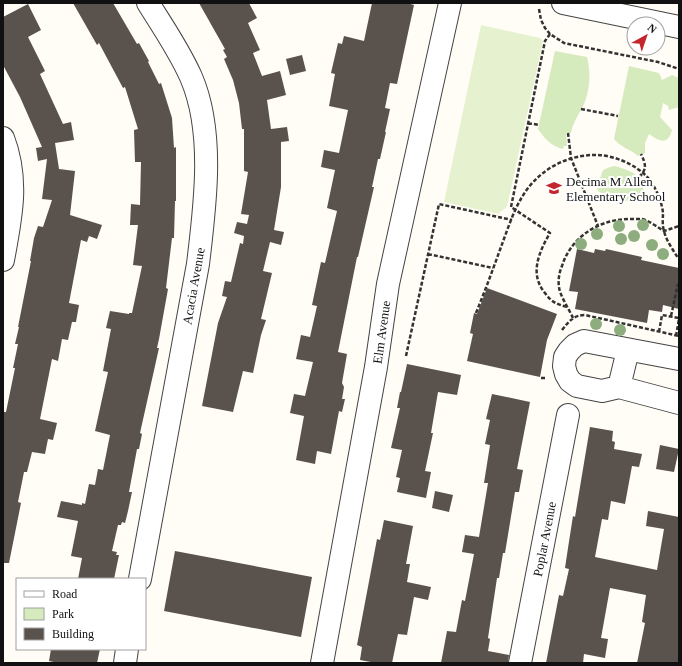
<svg xmlns="http://www.w3.org/2000/svg" width="682" height="666" font-family="'Times New Roman',serif">
<style>
.green{fill:#d5ebbd}
.pitch{fill:#e6f2cf}
.building{fill:#5a524d}
.lines{fill:none;stroke-linecap:round;stroke-linejoin:round}
.minor-casing{stroke:#444;stroke-width:24}
.path{stroke:#333;stroke-width:2.5;stroke-dasharray:4 2;stroke-linecap:butt}
.minor{stroke:#fff;stroke-width:22}
.tree{fill:#8dad7f}
.labels{text-anchor:middle;stroke-width:4;stroke-linejoin:round;paint-order:stroke}
.poi-label{font-size:13px;fill:#111;stroke:#fff;text-anchor:start}
.street-label{font-size:13px;fill:#111;stroke:#fff}
</style>
<rect width="100%" height="100%" fill="#fffdf5"/>
<!-- green -->
<path class="green" d="M555 51 587 57C591 73 590 89 584 104 579 114 573 122 571 133H566L567 146H564L563 149C551 146 545 139 538 129Z
M629 66 659 73 662 80 672 75 679 78V107L669 110 668 106 663 103 660 117 672 130C668 146 659 141 649 134L645 143V153L638 156C630 149 620 147 614 139Z
M615 166C628 170 646 175 643 192 641 196 638 200 633 201 626 202 603 195 598 191L597 187 603 170 610 167Z"/>
<!-- pitch -->
<path class="pitch" d="M481 25 540 38 543 41 507 207 500 212 499 214 444 202Z"/>
<!-- building -->
<path class="building" d="M73 3H113L137 44 139 43 149 61 148 62 159 84 161 83 172 118 174 148 176 147V201H175L174 238H172L166 288 168 289 159 339 157 348H159L140 433 142 434 139 449H137L129 492H132L128 511 125 523 122 522 121 525H118L112 551 117 552 116 555H119L114 579H78L82 558 71 556 78 521 57 517 61 501 82 505V503L85 504 89 484 95 485 98 469 103 470 110 435 95 431 108 372 103 371 111 329 106 328 110 311 129 314V313H132L142 266 133 265 138 225H130L131 204 140 205 141 162H135L134 130 138 129 125 87 123 88 99 43 97 45Z
M199 3H249L257 18 248 23 260 50 253 53 262 76 280 71 286 95 267 100 271 129 287 127 289 141 281 142V187L274 230 284 232 281 245 270 242 263 271 272 273 261 319 266 320 261 335 253 373 243 371 233 412 202 406 218 323 227 297 222 296 225 281 231 282 240 243 243 244 244 236 234 233 237 222 247 224 249 215 241 214 248 172 244 171V129H242L239 103 233 80 224 59 227 57 223 50 225 49Z
M372 3H407L414 5 397 84 390 83 385 108 390 109 385 132H386L380 159H378L372 187H374L358 257H357L338 352 347 354 342 383 344 387 342 399H345L342 412 339 411 331 454 317 451 315 464 296 460 304 416 290 413 294 394 305 396 313 362 296 359 301 335 310 337 317 306 312 305 321 262 325 263 337 211 327 208 335 170 321 167 324 150 339 153 348 110 329 106 335 74 331 73 338 43 342 44 344 36 364 41Z
M28 4 41 30 28 37 45 71 40 74 63 124 71 122 74 140 55 143 59 169 75 171 70 215 102 225 97 239 89 236 87 242 81 240 69 303 79 305 76 322H72L68 340 62 339 58 361 52 359 40 419 57 423 53 440 48 439 45 454 32 452 27 472H24L18 502 21 503 9 563H3V412H6L15 368H13L18 344H15L19 327H18L31 261H30L34 238 38 226 43 227 52 200 42 199 47 159 38 161 36 148 42 147 20 97 3 65V17Z
M302 55 306 71 290 75 286 59Z
M577 249 594 253 595 249 605 251 606 249 642 257 641 260 679 268V309L663 305 662 312 649 310 647 323 575 309 578 292 569 291Z
M487 288 557 314 547 340 540 377 467 361 473 334 470 333 474 313 477 314Z
M407 364 461 375 457 395 438 392 431 433H433L425 471 431 472 426 498 397 492 400 478 396 477 402 450 391 448 400 408H397L400 392H401Z
M492 394 530 402 517 469 523 470 519 492H515L505 553H503L499 578H497L488 638 490 639 488 651 509 655 508 663H441L447 631 456 632 462 600 465 601 474 554 462 552 465 535 479 537 488 483H484L490 445 485 444 490 420 486 419Z
M590 427 613 431 612 441 615 442 614 449 642 454 639 467 632 466 625 504 611 501 608 520 602 519 595 557 657 570 664 529 646 526 648 511 679 517V663H637L645 623 642 622 646 595 610 588 601 638 608 639 605 658 584 654 583 663H546L559 595 563 596 569 569 565 568 568 548 573 516 575 517Z
M660 445 679 449 674 472 656 469Z
M435 491 453 495 449 512 432 508Z
M384 520 413 526 406 564H410L407 582 431 587 428 600 414 597 407 635 398 634 392 663H376L360 660 362 647 357 645 377 539 380 540Z
M175 551 312 577 301 637 164 611Z
M51 649H100L97 663H58L49 661Z"/>
<g class="lines">
<!-- minor casing -->
<g class="minor-casing">
<path id="minor" d="M563 3 679 27
M3 138C19 180 11 217 3 260
M679 359 584 341 575 345 569 351 565 357 564 366 566 374 570 381 577 386 602 391 619 387 679 403
M619 387 628 350
M140 579 198 264C205 206 215 132 191 77 179 50 163 27 148 3
M125 663 127 649
M322 663 376 367 388 284 450 3
M520 663 568 415"/>
</g>
<!-- path -->
<path class="path" d="M539 9 541 20 545 28 550 34 564 43 658 62 679 69
M550 34 545 41 511 207 550 233C539 252 529 274 545 293 551 302 558 305 568 307
M581 109 618 116
M528 123 539 125
M568 133 571 158 598 226
M639 177C647 170 646 164 641 154
M428 254 493 268
M476 313C485 291 493 269 501 247 507 231 513 212 522 197 538 170 567 154 598 155 616 156 637 165 649 179 656 188 662 202 663 213 663 218 662 225 664 231 666 240 673 250 678 258H679
M671 316 678 284
M573 318C569 309 560 296 559 287 558 280 559 273 562 266 571 237 599 219 630 219 634 219 638 219 642 219 650 221 657 227 664 231L679 226
M562 330C569 321 574 315 585 315L679 336
M659 332 662 315 679 318
M676 336 679 319
M406 356 439 204 512 220
M541 378H547"/>
<!-- minor -->
<use href="#minor" class="minor"/>
</g>
<!-- trees -->
<g class="tree">
<circle cx="643" cy="225" r="6"/>
<circle cx="619" cy="226" r="6"/>
<circle cx="597" cy="234" r="6"/>
<circle cx="634" cy="236" r="6"/>
<circle cx="621" cy="239" r="6"/>
<circle cx="581" cy="244" r="6"/>
<circle cx="652" cy="245" r="6"/>
<circle cx="663" cy="254" r="6"/>
<circle cx="596" cy="324" r="6"/>
<circle cx="620" cy="330" r="6"/>
</g>
<!-- icons -->
<defs>
<g id="school-bare" transform="scale(1.2)"><path d="M0-5L7-2L0 1L-7-2ZM-4 1L0 2.5L4 1V4Q0 6-4 4Z" fill="#c4262e" stroke="#fff" stroke-width="2.5" paint-order="stroke"/></g>
</defs>
<g fill-rule="evenodd">
<use href="#school-bare" x="554" y="188"/>
</g>
<g class="labels">
<!-- poi labels -->
<g class="poi-label">
<text x="566" y="186">Decima M Allen<tspan x="566" dy="15">Elementary School</tspan></text>
</g>
<!-- street labels -->
<g class="street-label">
<text transform="translate(193 286) rotate(-80)" y="5">Acacia Avenue</text>
<text transform="translate(381 332) rotate(-82)" y="5">Elm Avenue</text>
<text transform="translate(544 539) rotate(-79)" y="5">Poplar Avenue</text>
</g>
</g>
<!-- border -->
<rect width="682" height="666" fill="none" stroke="#111111" stroke-width="8"/>
<!-- legend -->
<rect x="16" y="578" width="130" height="72" fill="#ffffff" stroke="#a0a0a0"/>
<rect x="24" y="591" width="20" height="6" fill="#ffffff" stroke="#a0a0a0"/>
<text x="52" y="598" font-size="12" fill="#111111">Road</text>
<rect x="24" y="608" width="20" height="12" fill="#d5ebbd" stroke="#a0a0a0"/>
<text x="52" y="618" font-size="12" fill="#111111">Park</text>
<rect x="24" y="628" width="20" height="12" fill="#5a524d" stroke="#a0a0a0"/>
<text x="52" y="638" font-size="12" fill="#111111">Building</text>
<!-- north arrow -->
<g transform="translate(646 36) rotate(40)"><circle r="19" fill="#ffffff" stroke="#a0a0a0"/>
<path d="M0-3L7 15L0 10L-7 15Z" fill="#c4262e"/>
<text y="-6" font-size="11" font-weight="bold" text-anchor="middle" fill="#111111">N</text>
</g>
</svg>
